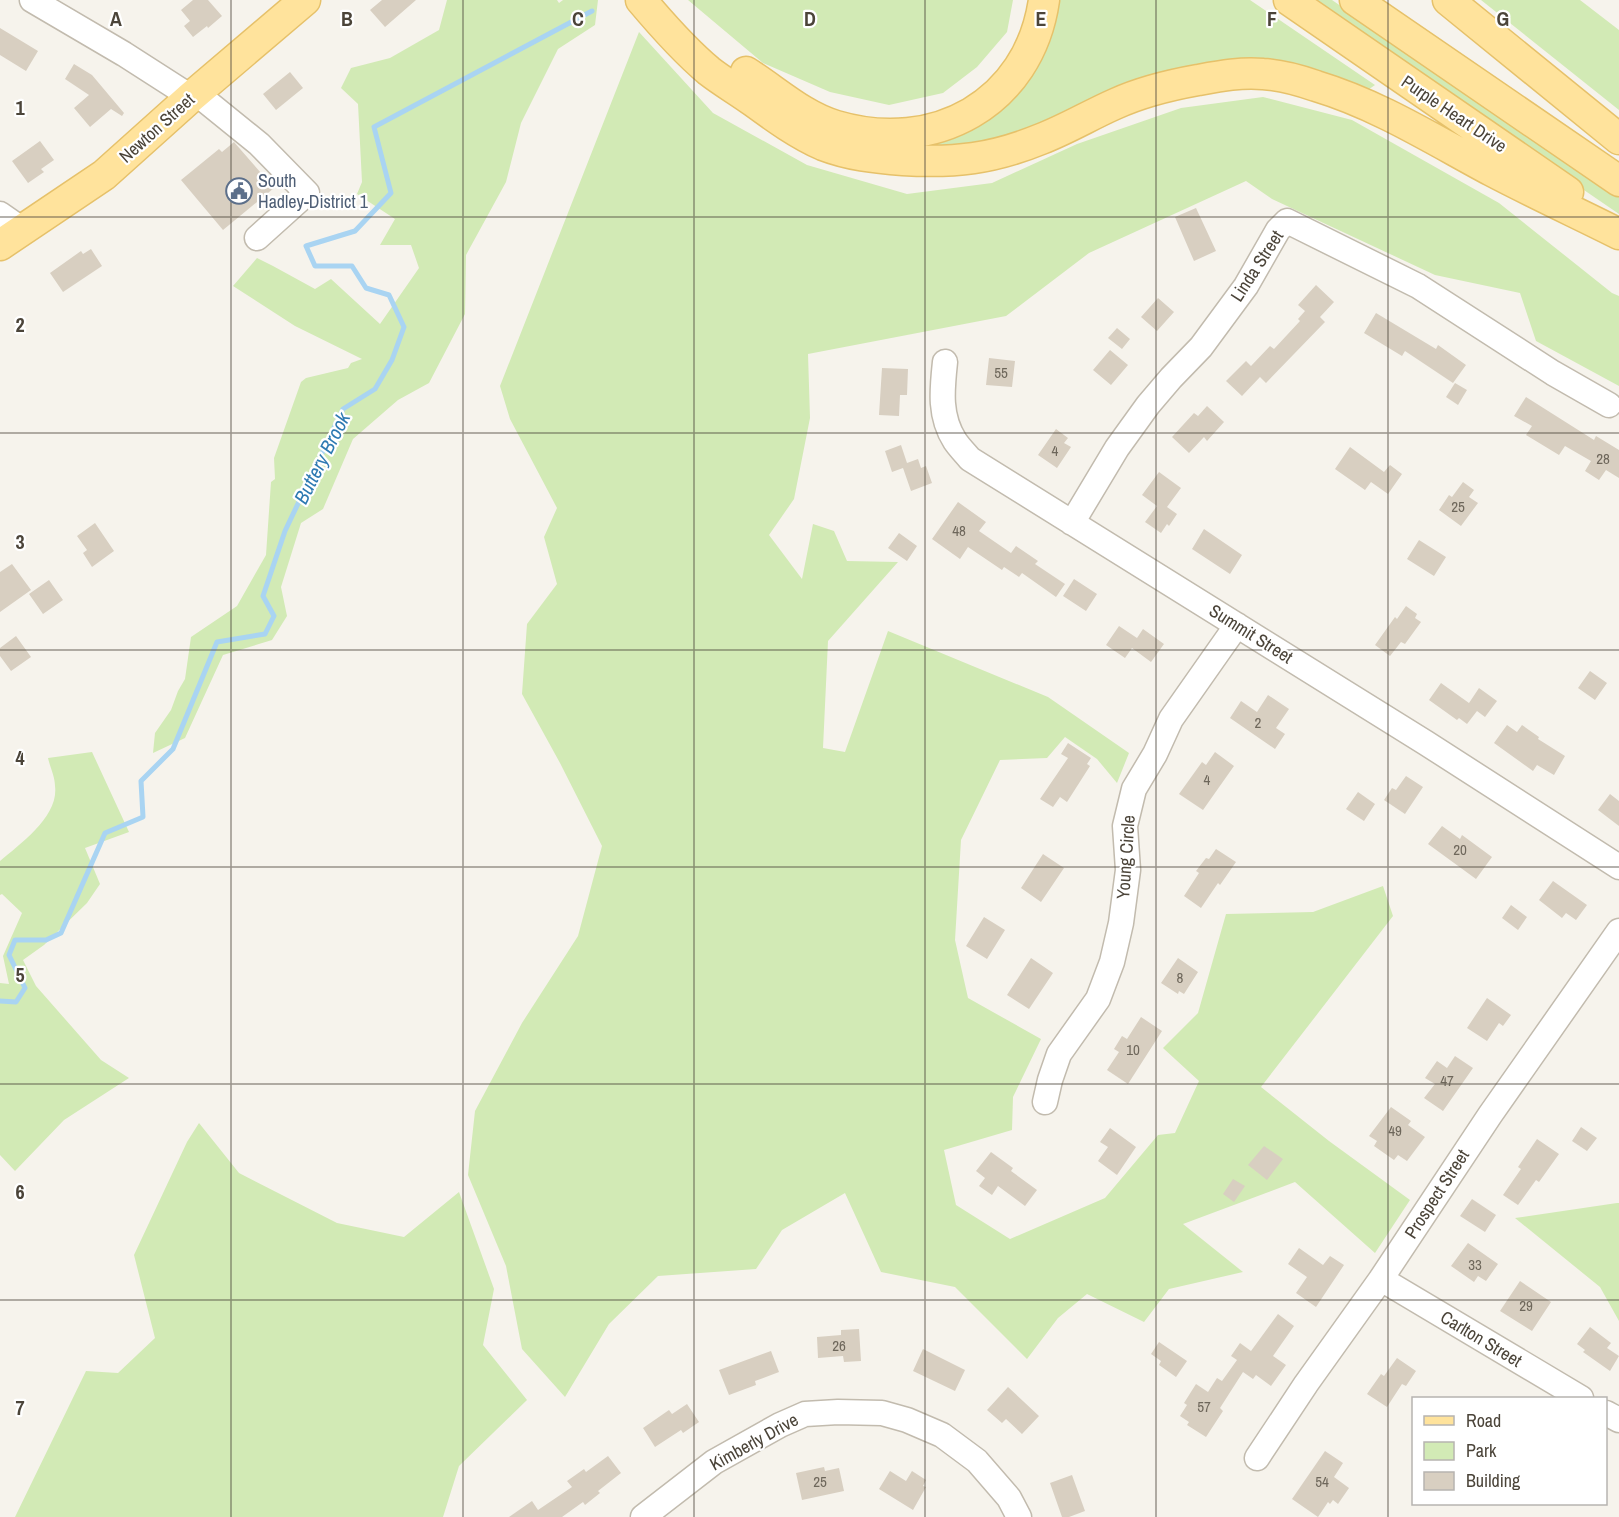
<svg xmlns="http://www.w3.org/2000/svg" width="1619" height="1517" font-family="'Archivo Narrow',sans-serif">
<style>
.green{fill:#d2eab5}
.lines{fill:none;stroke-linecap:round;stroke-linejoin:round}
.stream{stroke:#a9d4f2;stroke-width:5}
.building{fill:#d8cfc1}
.minor-casing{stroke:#c2bbae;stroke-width:27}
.major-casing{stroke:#e6c16a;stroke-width:33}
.minor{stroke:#fff;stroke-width:24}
.major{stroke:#ffe39c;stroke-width:30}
.grid{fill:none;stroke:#4b4439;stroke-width:1.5;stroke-opacity:0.55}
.labels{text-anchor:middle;stroke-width:4.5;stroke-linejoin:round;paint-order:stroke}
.number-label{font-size:15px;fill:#6e675b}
.street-label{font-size:18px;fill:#4b4439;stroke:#fff}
.service-label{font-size:18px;fill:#4e5e75;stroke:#fff;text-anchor:start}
.water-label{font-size:20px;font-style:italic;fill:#2e7ab2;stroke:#fff}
.grid-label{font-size:20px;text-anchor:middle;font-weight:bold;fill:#4b4439;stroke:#fff;stroke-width:4.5;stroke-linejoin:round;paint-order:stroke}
</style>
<rect width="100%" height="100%" fill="#f6f3ec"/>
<!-- green -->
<path class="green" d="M447 0H557L559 3 563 0H598L595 25 558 49 521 123 506 182 466 255 465 314 429 383 398 400 353 439 323 509 301 523 281 587 287 616 272 640 223 655 185 738 153 753 155 733 171 710 178 691 185 679 191 637 237 606 266 555 271 482 275 479 274 458 301 382 306 378 348 368 351 363 362 359 295 326 233 286 257 258 273 266 315 289 331 279 380 324 419 268 411 245H380L395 219 357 194 362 182 358 104 341 88 351 68 390 58 439 30Z
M688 0H1013L1007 32 977 67 943 93 889 105 830 92 763 63Z
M1057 0H1250L1375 85 1365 92 1292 70 999 143 902 148 963 132 998 113 1033 70Z
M1306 0H1332L1619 197V214Z
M1481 0H1580L1619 30V110Z
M639 32 713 113 807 165 907 194 992 183 1077 144 1181 108 1263 97 1352 120 1499 203 1612 293 1619 296V386L1536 341 1520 293 1435 275 1272 199 1246 181 1089 253 1006 316 808 354 810 418 794 499 769 535 802 579 813 524 834 531 847 561 898 562 828 641 823 748 845 752 888 631 1048 697 1129 753 1117 783 1097 759 1065 737 1047 758 1000 760 961 840 955 940 968 998 1041 1039 1013 1097 1012 1130 944 1150 956 1205 1010 1239 1105 1198 1158 1135 1175 1133 1199 1081 1163 1048 1198 1013 1226 914 1313 912 1383 886 1393 916 1261 1087 1329 1141 1410 1200 1375 1253 1295 1182 1183 1224 1243 1272 1169 1289 1144 1322 1087 1294 1058 1318 1027 1359 955 1287 881 1272 845 1193 782 1230 756 1269 658 1276 609 1324 565 1397 522 1349 506 1266 468 1175 475 1111 522 1023 578 936 602 846 560 763 522 694 527 624 557 584 544 537 557 508 510 419 500 386Z
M92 752 129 832 85 848 100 884 87 903 44 945 23 960 36 986 101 1060 129 1078 64 1120 15 1171 0 1155V983L9 984 3 956 22 913 2 894 0 895V861C21 843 59 816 55 786 55 777 50 767 48 758Z
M199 1123 239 1173 337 1223 404 1237 459 1192 494 1289 483 1345 527 1400 459 1466 443 1517H15L86 1371 118 1373 155 1338 134 1255 187 1142Z
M1617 1203H1619V1321L1600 1287 1515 1218Z"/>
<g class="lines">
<!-- stream -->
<path class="stream" d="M0 1001 16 1002 25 988 9 955 15 940H46L61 933 105 833 143 817 141 781 173 749 217 642 265 634 274 616 263 596 285 531 343 409 375 389 392 360 404 327 389 295 366 288 352 266H315L306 246 355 231 391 193 374 127 592 11"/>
</g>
<!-- building -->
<path class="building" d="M193 0H208L222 16 208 28 207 26 193 37 184 26 190 21 181 10Z
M382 0H416L385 27 370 10Z
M0 28 38 51 26 71 0 55Z
M74 64 92 75 124 113 122 116 111 109 90 127 74 108 89 95 65 79Z
M290 72 303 88 276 110 263 94Z
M40 141 54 160 41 169 44 172 28 183 12 161Z
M234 142 274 188 223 230 181 180 219 149 222 152Z
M1196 208 1216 251 1194 261 1175 217Z
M91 249 102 266 63 292 50 273 81 251 83 254Z
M1316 285 1334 302 1320 317 1325 322 1266 383 1260 377 1242 396 1226 381 1246 361 1251 366 1270 346 1274 349 1300 321 1298 319 1305 311 1298 305Z
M1158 298 1174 312 1157 331 1141 317Z
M1376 313 1436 349 1438 345 1466 365 1453 383 1405 351 1402 356 1364 333Z
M1117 328 1130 339 1122 349 1108 338Z
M1110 350 1128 365 1111 385 1093 370Z
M989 358 1015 361 1012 387 986 385Z
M882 368 908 369 907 395H900L899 416 879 415Z
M1455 383 1467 390 1458 405 1446 397Z
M1526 397 1594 440 1596 436 1619 450V478L1606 470 1599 480 1585 471 1591 461 1565 446 1559 455 1526 435 1532 426 1514 416Z
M1207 406 1224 422 1207 441 1204 437 1189 453 1172 437 1194 413 1198 416Z
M1056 429 1068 438 1064 443 1071 447 1057 468 1038 455Z
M901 445 907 463 918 459 921 468 926 466 932 483 911 491 903 468 892 472 885 451Z
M1350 447 1384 472 1390 465 1402 474 1388 494 1371 482 1365 490 1335 469Z
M1159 472 1181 488 1167 507 1177 514 1169 526 1167 524 1161 533 1145 522 1157 506 1142 495Z
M1463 482 1474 490 1469 497 1478 503 1461 526 1439 510 1449 495 1452 497Z
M958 502 986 522 979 531 1011 553 1016 546 1038 561 1035 564 1065 584 1056 597 1022 573 1019 577 1004 567 1002 570 968 547 960 559 932 539Z
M95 523 114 551 92 567 83 553 87 550 77 536Z
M1204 529 1242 555 1230 574 1192 549Z
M899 533 917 546 907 561 888 548Z
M1419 540 1446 557 1434 576 1407 559Z
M12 564 31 590 0 612V572Z
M1074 579 1097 594 1086 611 1063 596Z
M49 580 63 600 43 614 29 594Z
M1406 606 1417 614 1415 618 1421 622 1405 644 1401 642 1390 656 1375 645 1395 617 1397 619Z
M1119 626 1137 638 1143 629 1164 644 1151 662 1132 648 1125 658 1106 645Z
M16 636 31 657 11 671 0 656V648Z
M1590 671 1607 683 1595 700 1578 688Z
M1441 683 1469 703 1479 688 1497 701 1485 717 1477 711 1467 724 1459 718 1457 720 1429 700Z
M1268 695 1289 709 1276 728 1285 734 1275 749 1230 718 1241 701 1257 712Z
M1507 725 1517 732 1522 725 1539 737 1538 739 1565 756 1554 775 1537 765 1533 771 1494 743Z
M1068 743 1091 758 1087 764 1090 766 1067 802 1060 797 1053 807 1040 799 1068 758 1061 754Z
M1215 752 1234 766 1203 810 1179 794 1202 762 1206 765Z
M1406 776 1423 787 1405 814 1384 800 1392 788 1396 790Z
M1358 792 1375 804 1364 821 1346 809Z
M1610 794 1619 801V826L1598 810Z
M1442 826 1460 839 1462 835 1492 857 1476 879 1428 844Z
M1216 849 1236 862 1220 885 1218 883 1201 908 1184 896 1199 873 1196 871 1206 858 1209 859Z
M1043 854 1064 868 1041 902 1021 888Z
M1553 881 1587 905 1576 920 1566 913 1562 918 1539 900Z
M1511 905 1527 917 1518 930 1502 918Z
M984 917 1005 930 987 959 966 946Z
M1031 958 1053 973 1029 1009 1007 995Z
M1178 958 1198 972 1184 994 1179 991 1178 994 1161 983Z
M1487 998 1511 1015 1503 1026 1499 1023 1487 1041 1467 1028Z
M1141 1017 1162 1031 1128 1084 1107 1070 1119 1052 1114 1049 1122 1036 1127 1039Z
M1455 1056 1473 1068 1443 1111 1424 1098 1435 1084 1425 1078 1437 1061 1447 1068Z
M1391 1107 1411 1121 1408 1125 1425 1137 1407 1161 1398 1155 1394 1160 1374 1146 1377 1141 1369 1136Z
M1581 1127 1597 1138 1587 1151 1572 1141Z
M1110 1128 1136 1147 1117 1175 1098 1161 1108 1147 1100 1142Z
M1537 1139 1559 1154 1539 1182 1536 1180 1518 1205 1503 1195 1521 1169 1518 1167Z
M1264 1146 1283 1159 1267 1180 1248 1165Z
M991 1152 1013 1168 1011 1171 1037 1190 1025 1206 998 1186 992 1195 979 1186 985 1178 976 1171Z
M1233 1179 1245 1186 1234 1202 1223 1194Z
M1472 1199 1496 1215 1485 1232 1460 1216Z
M1468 1243 1498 1264 1486 1281 1478 1276 1474 1282 1451 1266Z
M1299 1248 1323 1265 1330 1256 1344 1265 1316 1307 1296 1293 1307 1277 1288 1264Z
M1520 1281 1551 1302 1532 1331 1500 1311Z
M1278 1314 1294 1326 1273 1356 1286 1365 1271 1386 1256 1375 1253 1379 1243 1372 1220 1408 1223 1411 1206 1437 1187 1425 1189 1422 1180 1416 1187 1405 1184 1403 1196 1384 1208 1392 1217 1378 1222 1381 1237 1360 1231 1356 1240 1343 1251 1351Z
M1590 1327 1611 1343 1607 1348 1619 1356 1610 1371 1583 1352 1585 1350 1577 1344Z
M859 1329 861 1361 844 1362 843 1356 818 1358 817 1337 841 1335V1330Z
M1159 1342 1187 1361 1176 1377 1159 1365 1161 1361 1151 1354Z
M923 1349 965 1370 955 1391 913 1371Z
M771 1351 779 1372 755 1381 756 1385 729 1395 719 1370Z
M1397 1358 1416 1371 1406 1386 1402 1384 1387 1407 1367 1394 1381 1374 1384 1376Z
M1008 1387 1039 1416 1022 1434 1006 1419 1002 1423 987 1410Z
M687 1404 699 1422 683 1433 681 1430 655 1447 643 1428 669 1410 672 1414Z
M1325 1451 1343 1463 1334 1477 1349 1488 1338 1504 1333 1500 1330 1504 1328 1502 1318 1517 1292 1499Z
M608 1456 621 1473 598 1491 600 1493 585 1505 583 1502 562 1517H509L532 1501 538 1510 572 1487 567 1481 584 1469 586 1472Z
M824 1467 825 1471 839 1468 844 1491 802 1500 796 1473Z
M890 1471 906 1481 912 1471 926 1480 923 1486 926 1487 913 1510 879 1489Z
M1072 1475 1085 1511 1069 1517H1062L1050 1483Z"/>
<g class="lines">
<!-- minor casing -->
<g class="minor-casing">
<path id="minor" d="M32 0 124 54 191 97
M196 93 259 144 307 193 257 238
M0 214 23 230
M945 362C942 390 939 416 955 441 959 447 965 453 970 459L1426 743 1619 867
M1072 523 1117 448 1148 405 1171 378 1201 347 1246 286 1278 230 1287 221 1418 286 1553 373 1609 405
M1045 1102 1050 1080 1059 1054 1098 999 1112 962 1121 923 1128 870 1125 826 1134 789 1155 754 1171 719 1237 625
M1381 1279 1581 1398
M1606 1413 1619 1420
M1257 1458 1306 1384 1381 1279 1490 1115 1619 931
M643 1517 714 1462 780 1425 805 1414 838 1412 882 1413 907 1420 942 1435 977 1461 1009 1498 1019 1517"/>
</g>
<!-- major casing -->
<g class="major-casing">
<path id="major" d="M641 0C662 25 684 50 709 71 723 82 739 91 754 102 776 118 798 134 823 145 849 155 875 158 903 160 955 163 992 159 1041 139 1067 129 1090 115 1115 104 1141 92 1170 85 1198 80 1220 76 1241 72 1263 74 1281 75 1299 80 1316 86 1379 105 1434 140 1492 171 1534 193 1577 213 1619 234
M1289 0 1568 192
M1355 0 1619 181
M1448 0 1619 139
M746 72C775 90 802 116 836 126 934 155 1029 104 1044 0
M0 245 104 175 191 97 305 0"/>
</g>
<!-- minor -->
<use href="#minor" class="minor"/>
<!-- major -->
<use href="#major" class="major"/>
</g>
<!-- grid -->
<path class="grid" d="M231 0V1517M463 0V1517M694 0V1517M925 0V1517M1156 0V1517M1388 0V1517M0 217H1619M0 433H1619M0 650H1619M0 867H1619M0 1084H1619M0 1300H1619"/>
<!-- icons -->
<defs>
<g id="civic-ring" transform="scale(1.35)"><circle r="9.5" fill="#fff" stroke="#5c6f8a" stroke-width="1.5"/><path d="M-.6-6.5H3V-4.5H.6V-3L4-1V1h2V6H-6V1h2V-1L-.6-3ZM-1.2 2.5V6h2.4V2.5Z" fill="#5c6f8a"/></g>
</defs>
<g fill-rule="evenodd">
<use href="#civic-ring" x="239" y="191"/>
</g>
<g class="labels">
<!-- number labels -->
<g class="number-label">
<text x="1001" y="378">55</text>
<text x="1055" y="456">4</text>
<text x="1603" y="464">28</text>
<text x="1458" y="512">25</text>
<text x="959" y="536">48</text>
<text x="1258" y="728">2</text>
<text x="1207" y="785">4</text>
<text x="1460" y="855">20</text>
<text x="1180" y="983">8</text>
<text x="1133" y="1055">10</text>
<text x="1447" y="1086">47</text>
<text x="1395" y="1136">49</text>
<text x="1475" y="1270">33</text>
<text x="1526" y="1311">29</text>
<text x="839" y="1351">26</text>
<text x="1204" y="1412">57</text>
<text x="820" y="1487">25</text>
<text x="1322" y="1487">54</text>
</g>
<!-- street labels -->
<g class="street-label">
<text transform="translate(1454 114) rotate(34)" y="6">Purple Heart Drive</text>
<text transform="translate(157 128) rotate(-42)" y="6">Newton Street</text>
<text transform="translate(1257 266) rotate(-57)" y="6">Linda Street</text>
<text transform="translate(1251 634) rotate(32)" y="6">Summit Street</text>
<text transform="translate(1126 857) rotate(-86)" y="6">Young Circle</text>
<text transform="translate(1437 1194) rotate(-57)" y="6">Prospect Street</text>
<text transform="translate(1481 1339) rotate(31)" y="6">Carlton Street</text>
<text transform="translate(754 1442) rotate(-29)" y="6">Kimberly Drive</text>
</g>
<!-- service labels -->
<g class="service-label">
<text x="258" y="187">South<tspan x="258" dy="21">Hadley-District 1</tspan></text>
</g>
<!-- water labels -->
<g class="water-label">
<text transform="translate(322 458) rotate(-63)" y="7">Buttery Brook</text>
</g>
</g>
<g class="grid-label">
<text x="116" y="26">A</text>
<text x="347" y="26">B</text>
<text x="578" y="26">C</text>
<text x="810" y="26">D</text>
<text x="1041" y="26">E</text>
<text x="1272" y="26">F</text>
<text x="1503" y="26">G</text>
<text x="20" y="115">1</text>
<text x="20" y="332">2</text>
<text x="20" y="549">3</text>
<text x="20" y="765">4</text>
<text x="20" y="982">5</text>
<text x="20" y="1199">6</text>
<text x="20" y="1415">7</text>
</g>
<!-- legend -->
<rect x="1412" y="1397" width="195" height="108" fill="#ffffff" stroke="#b7b4b0" stroke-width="1.5"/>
<rect x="1424" y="1416" width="30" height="9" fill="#ffe39c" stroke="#b7b4b0" stroke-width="1.5"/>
<text x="1466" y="1427" font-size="18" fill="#4b4439">Road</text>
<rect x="1424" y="1442" width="30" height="18" fill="#d2eab5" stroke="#b7b4b0" stroke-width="1.5"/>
<text x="1466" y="1457" font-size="18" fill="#4b4439">Park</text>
<rect x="1424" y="1472" width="30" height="18" fill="#d8cfc1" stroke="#b7b4b0" stroke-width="1.5"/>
<text x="1466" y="1487" font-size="18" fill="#4b4439">Building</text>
</svg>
